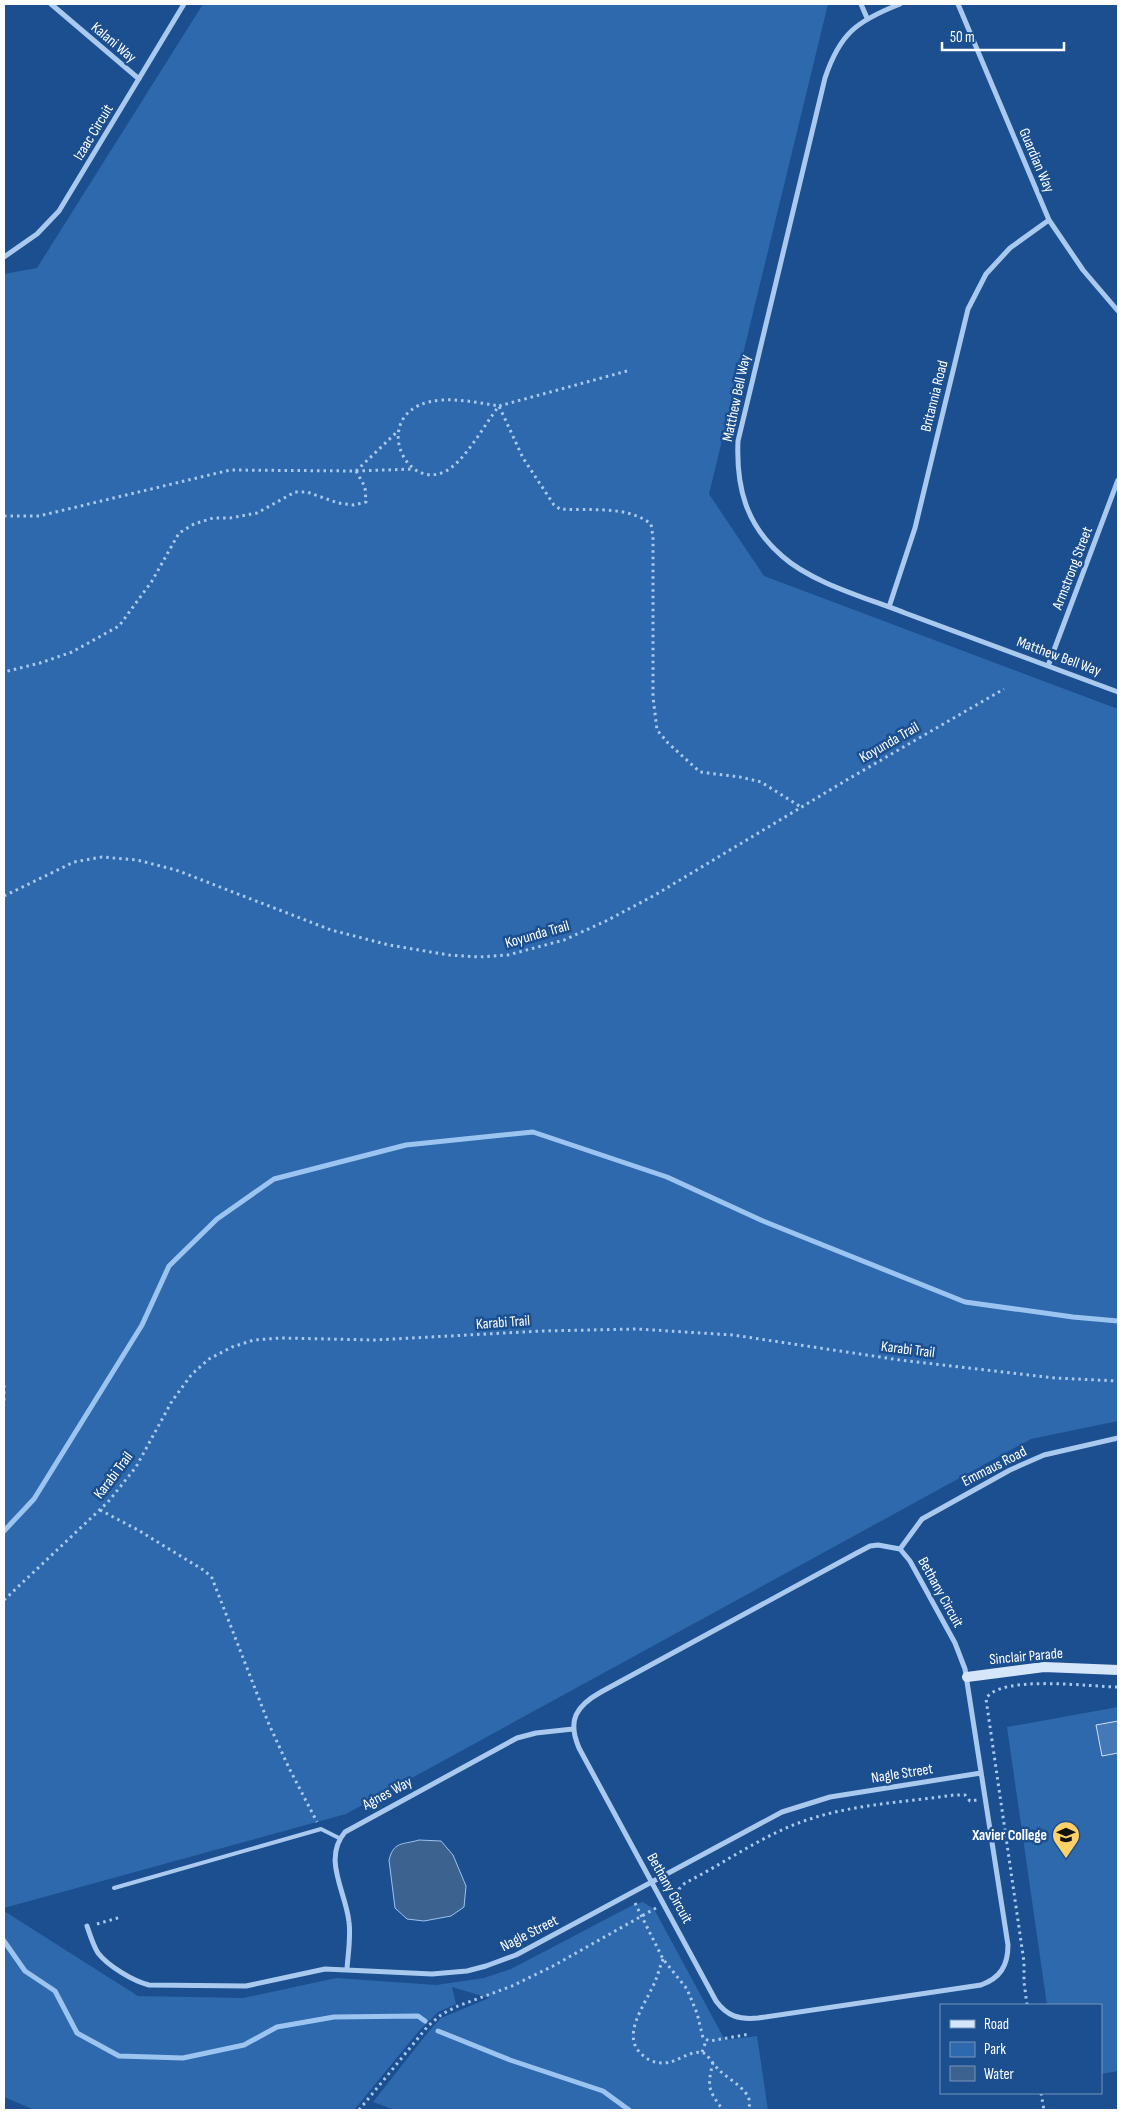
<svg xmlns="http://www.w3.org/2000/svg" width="1122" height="2114" font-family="'Sofia Sans Condensed',sans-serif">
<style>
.green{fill:#2e69ad}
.water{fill:#3c6290;stroke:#9cc4f0}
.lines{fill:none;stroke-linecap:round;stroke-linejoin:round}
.stream{stroke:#9cc4f0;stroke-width:5}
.building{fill:#4478b7;stroke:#cfe3fa}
.path{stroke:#a9c9ee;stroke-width:3;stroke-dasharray:2.5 4;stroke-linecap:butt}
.lane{stroke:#a9c9ee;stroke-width:4}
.street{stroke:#a9c9ee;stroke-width:5}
.secondary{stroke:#d6e6fa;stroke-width:10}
.labels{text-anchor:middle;stroke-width:5;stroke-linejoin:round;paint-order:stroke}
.street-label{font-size:15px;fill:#fff;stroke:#1b4f8f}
.poi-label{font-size:15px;font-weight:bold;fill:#fff;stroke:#1b4f8f;text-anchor:end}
</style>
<rect width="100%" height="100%" fill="#1b4f8f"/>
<!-- green -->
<path class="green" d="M203 4H828L709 494 764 576 1118 709V1421L1031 1439 346 1814 4 1908V274L37 268Z
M1118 1707V2071L1101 2074V2005H1047L1007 1727Z
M643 1902 654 1909 725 2040 757 2036 768 2110H395L373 2102 429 2031 441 2018 489 1998 452 1987 456 2004 438 2012 418 2032 354 2110H35L4 2097V1911L138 1996 243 1998 336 1978 436 1985 484 1978 511 1969 633 1905Z"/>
<!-- water -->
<path class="water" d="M419 1840 441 1841 453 1855 466 1886 464 1907 451 1916 424 1921 407 1919 395 1908 389 1860C394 1841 402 1845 419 1840Z"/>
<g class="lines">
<!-- stream -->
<path class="stream" d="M4 1531 34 1499 142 1325 169 1266 217 1219 274 1179 406 1145 533 1132 667 1177 763 1221 965 1302 1073 1317 1118 1321
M4 1941 25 1971 55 1991 77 2033 119 2056 183 2058 244 2045 277 2027 334 2017 418 2016 425 2021
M438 2031 510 2060 603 2091 629 2110"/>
</g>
<!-- building -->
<path class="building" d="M1118 1721V1753L1102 1756 1096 1725Z"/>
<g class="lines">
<!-- path -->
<path class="path" d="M627 371 499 406C484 425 466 460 446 471 402 494 367 405 442 400 461 399 481 403 499 406L523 458 554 505 560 509C589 511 627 505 651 524L653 537V697L657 730 668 743 700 772 740 777 761 782 801 807
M356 471 414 469
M356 471 398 431
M4 516H39L230 470 356 471 365 487 366 502 354 505 338 503 307 492H295L257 513 230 518H213L194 524 179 533 152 581 119 626 72 652 40 663 4 672
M4 896 74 862 102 857 137 860 176 870 331 930 389 945 449 955 479 957 508 955 564 940 606 921 655 895 850 778 1004 689
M4 1385V1405
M100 1510 138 1530 205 1571 212 1578 268 1722 289 1768 317 1822
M4 1600 108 1502 136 1467 172 1401 192 1374 209 1359 232 1347 254 1340 280 1338 375 1340 542 1331 637 1329 733 1335 900 1360 1055 1378 1118 1381
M672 1899 678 1895 679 1889 685 1883C725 1863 764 1834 807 1820 854 1804 906 1802 954 1795H965L970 1801 977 1800
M635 1903 663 1959 687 1989 697 2013 703 2038 710 2041 750 2034
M97 1924 121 1917
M663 1959C659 1969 657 1979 652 1988 643 2008 619 2039 645 2057 652 2063 662 2064 670 2062 682 2059 695 2048 706 2054 710 2059 714 2065 719 2070 730 2081 756 2092 748 2110
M1027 2005 1024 1982V1962L986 1699C999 1674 1092 1687 1118 1687
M702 2052 706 2041
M713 2062C707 2087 708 2090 723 2110
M1041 2093 1044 2110
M359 2110 428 2026 442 2014 458 2006 512 1986 553 1966 656 1908"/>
<!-- lane -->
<path class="lane" d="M114 1888 321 1829 339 1838"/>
<!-- street -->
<path class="street" d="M51 4 139 79
M861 4 867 18
M900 4C857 21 840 33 825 78L738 441C736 487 746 525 782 556 812 583 867 598 905 613 976 639 1047 665 1118 692
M958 4 1049 220 1083 270 1118 311
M4 257 37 234 59 211 184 4
M889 607 915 528 968 309 986 274 1010 248 1049 220
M1048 666 1118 480
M878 1545 900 1549 910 1561 955 1643 965 1669 1008 1945C1008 1966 1000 1978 981 1985L758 2018C739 2020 727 2016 716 2001L579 1748C567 1720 576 1706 601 1692L855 1554 870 1546Z
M900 1549 922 1519 1010 1470 1044 1455 1118 1438
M87 1926C90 1935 93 1945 98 1953 108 1966 133 1981 149 1985L246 1986 325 1969 432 1974 467 1971 486 1966 516 1955 782 1812 830 1797 981 1773
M347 1969C348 1954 351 1937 349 1922 346 1892 322 1859 345 1832L517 1738 536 1733 573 1729"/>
<!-- secondary -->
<path class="secondary" d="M967 1677 1044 1667 1118 1670"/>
</g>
<!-- icons -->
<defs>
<g id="school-pin" transform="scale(1.4375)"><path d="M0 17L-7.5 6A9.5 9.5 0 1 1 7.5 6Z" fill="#ffd166" stroke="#1b4f8f"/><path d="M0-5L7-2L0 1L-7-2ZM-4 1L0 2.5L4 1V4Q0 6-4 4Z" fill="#111"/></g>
</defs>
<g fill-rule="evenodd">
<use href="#school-pin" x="1066" y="1835"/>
</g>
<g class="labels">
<!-- street labels -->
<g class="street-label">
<text transform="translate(114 42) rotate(40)" y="5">Kalani Way</text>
<text transform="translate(93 132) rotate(-59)" y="5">Izaac Circuit</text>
<text transform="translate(1037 160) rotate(67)" y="5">Guardian Way</text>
<text transform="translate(934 396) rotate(-76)" y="5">Britannia Road</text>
<text transform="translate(736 398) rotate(-78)" y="5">Matthew Bell Way</text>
<text transform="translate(1072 568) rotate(-69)" y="5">Armstrong Street</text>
<text transform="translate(1059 656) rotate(20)" y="5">Matthew Bell Way</text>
<text transform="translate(889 742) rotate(-30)" y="5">Koyunda Trail</text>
<text transform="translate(537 934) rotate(-16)" y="5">Koyunda Trail</text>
<text transform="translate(503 1322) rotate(-4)" y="5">Karabi Trail</text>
<text transform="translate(908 1349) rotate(7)" y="5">Karabi Trail</text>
<text transform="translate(994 1466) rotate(-27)" y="5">Emmaus Road</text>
<text transform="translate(113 1475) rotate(-53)" y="5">Karabi Trail</text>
<text transform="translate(941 1592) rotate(61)" y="5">Bethany Circuit</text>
<text transform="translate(1026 1656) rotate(-5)" y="5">Sinclair Parade</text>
<text transform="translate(902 1773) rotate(-9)" y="5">Nagle Street</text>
<text transform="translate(387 1793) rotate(-28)" y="5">Agnes Way</text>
<text transform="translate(670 1888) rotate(61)" y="5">Bethany Circuit</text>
<text transform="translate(529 1933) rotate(-27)" y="5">Nagle Street</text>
</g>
<!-- poi labels -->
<g class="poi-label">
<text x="1047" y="1840">Xavier College</text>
</g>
</g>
<!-- border -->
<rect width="1122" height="2114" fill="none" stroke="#ffffff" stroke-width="10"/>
<!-- legend -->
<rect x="940" y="2004" width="162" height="90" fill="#1b4f8f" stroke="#7695bc"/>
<rect x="950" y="2020" width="25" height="8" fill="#d6e6fa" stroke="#7695bc"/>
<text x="984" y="2029" font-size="15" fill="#ffffff">Road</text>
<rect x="950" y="2042" width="25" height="15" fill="#2e69ad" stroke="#7695bc"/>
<text x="984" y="2054" font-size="15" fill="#ffffff">Park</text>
<rect x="950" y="2066" width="25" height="15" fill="#3c6290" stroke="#7695bc"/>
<text x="984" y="2079" font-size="15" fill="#ffffff">Water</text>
<!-- scale -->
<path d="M942 42v8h122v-8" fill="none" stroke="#ffffff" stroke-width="2.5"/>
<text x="950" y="42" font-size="15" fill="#ffffff" stroke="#1b4f8f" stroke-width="4" paint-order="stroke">50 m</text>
</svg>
